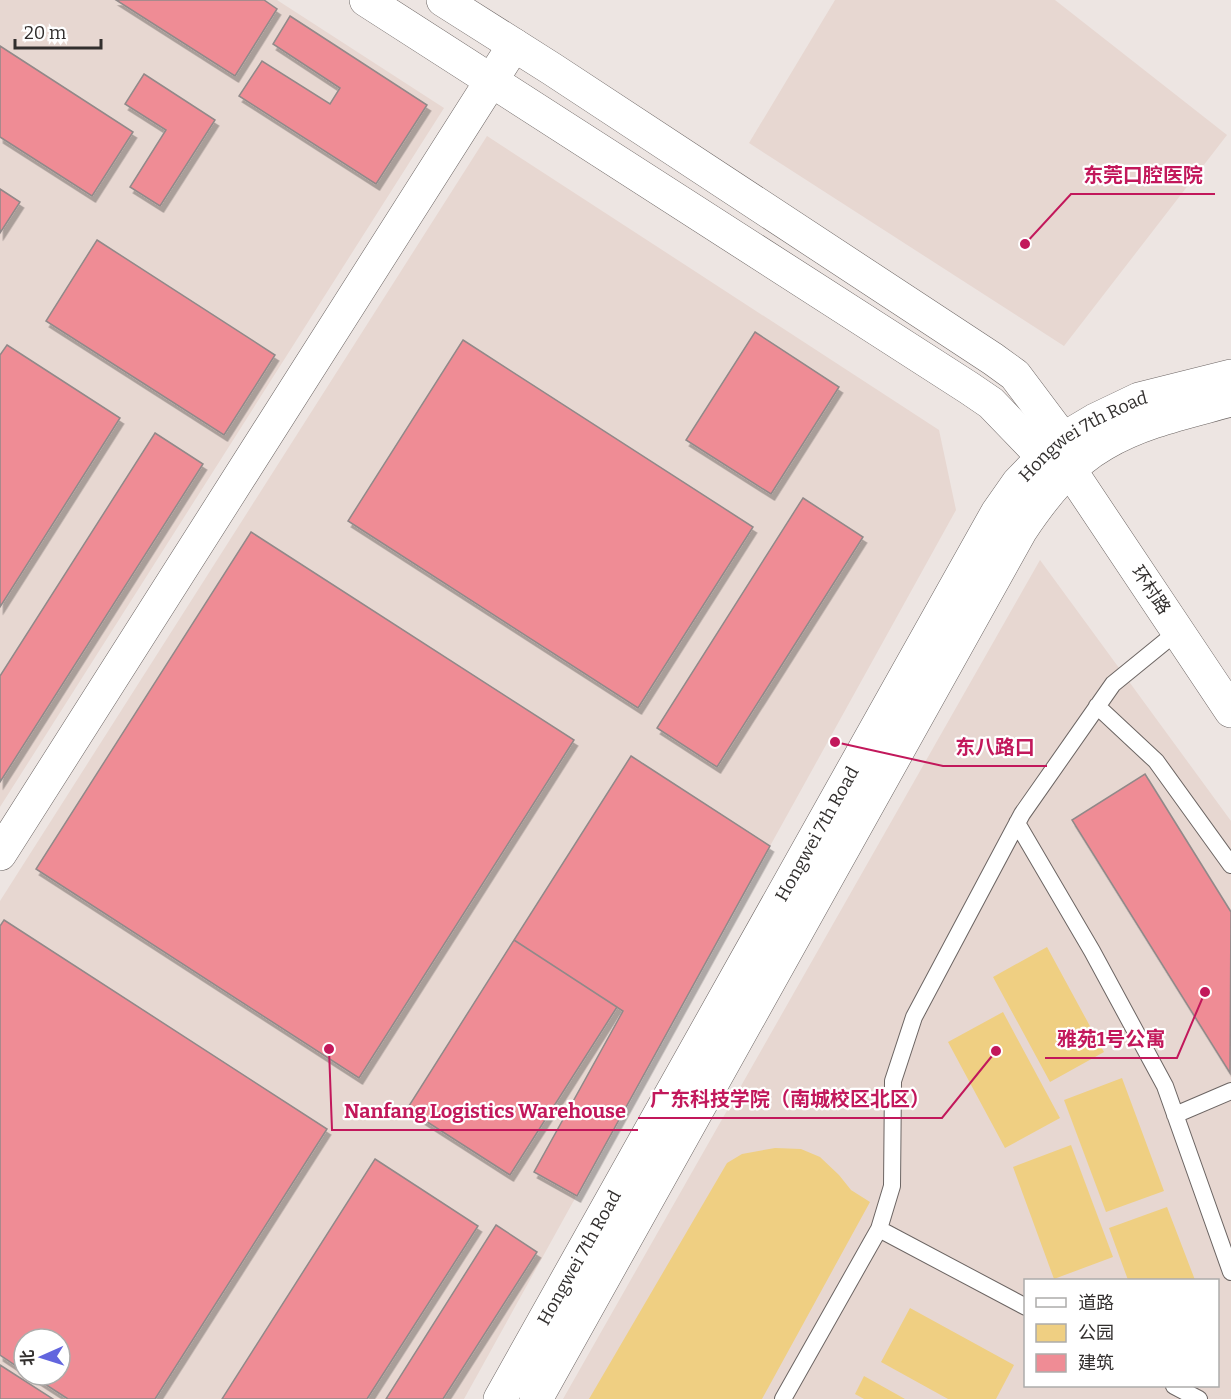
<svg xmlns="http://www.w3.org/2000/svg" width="1231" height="1399" font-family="Bitter,'Noto Sans SC',serif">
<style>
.built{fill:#e7d7d1;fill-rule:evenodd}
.green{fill:#efcf82}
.building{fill:#ef8c95;stroke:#918989;stroke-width:1.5;filter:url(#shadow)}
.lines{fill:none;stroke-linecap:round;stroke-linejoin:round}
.lane-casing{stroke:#6c6563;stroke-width:18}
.street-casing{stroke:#6c6563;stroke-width:34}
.secondary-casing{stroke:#6c6563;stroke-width:34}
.lane{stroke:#fff;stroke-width:16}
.street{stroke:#fff;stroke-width:33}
.secondary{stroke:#fff;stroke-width:33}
.labels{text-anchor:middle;stroke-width:4.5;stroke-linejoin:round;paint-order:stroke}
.street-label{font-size:18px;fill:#322f2e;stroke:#fff}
.leader{fill:none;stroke:#c2185b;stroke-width:2}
.callout-dot{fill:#c2185b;stroke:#fff;stroke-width:2}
.callout-label{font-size:20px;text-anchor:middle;font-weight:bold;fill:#c2185b;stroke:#fff;stroke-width:4.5;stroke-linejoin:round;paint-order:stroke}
</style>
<defs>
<filter id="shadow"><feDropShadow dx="3.5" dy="6" stdDeviation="0" flood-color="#0004"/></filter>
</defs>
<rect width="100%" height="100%" fill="#ede5e2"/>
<!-- built -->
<path class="built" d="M0 0H277L444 108 0 807Z
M835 0H1055L1227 135 1064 346 749 143Z
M487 136 939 430 956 510 464 1399H0V901ZM24 1339H60V1375H24Z
M1040 560 1231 821V1399H563ZM1026 1280H1218V1386H1026Z"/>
<!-- green -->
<path class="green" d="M1047 947 1104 1052 1050 1082 993 977Z
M1003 1012 1060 1118 1005 1148 948 1042Z
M1122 1078 1164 1191 1106 1212 1064 1100Z
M1071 1145 1113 1257 1054 1279 1013 1167Z
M775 1148 801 1149 820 1157 839 1175 851 1190 870 1202 762 1399H589L727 1163 742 1154Z
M1167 1207 1195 1280H1128L1109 1228Z
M910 1308 1014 1365 996 1399H948L881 1362Z
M864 1376 905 1399H864L855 1394Z"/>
<!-- building -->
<path class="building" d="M116 0H264L277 9 235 76Z
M290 16 427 105 376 184 239 96 262 61 330 104 340 88 273 44Z
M0 46 133 132 92 196 0 137Z
M144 74 215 120 160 206 130 187 166 130 125 104Z
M0 189 20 202 0 233Z
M97 240 275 355 224 435 46 321Z
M755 332 839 387 771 494 686 440Z
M463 340 753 527 638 708 348 521Z
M7 345 120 418 0 607V355Z
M155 433 203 464 0 782V676Z
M803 498 863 537 717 767 657 728Z
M251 532 574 740 359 1078 36 869Z
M631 756 770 846 577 1196 534 1172 623 1011 514 940Z
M1145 774 1231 912 1230 1073 1072 820Z
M4 920 327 1129 155 1399H68L31 1375H60V1339H24V1371L0 1355V926Z
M514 940 617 1007 510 1175 407 1109Z
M375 1159 478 1226 367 1399H222Z
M496 1225 537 1252 443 1399H386Z
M0 1365 53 1399H0Z"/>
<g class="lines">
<!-- lane casing -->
<g class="lane-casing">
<path id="lane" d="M1097 706 1156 761 1231 865
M1017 823 1092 951 1165 1086 1231 1272
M1175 1115 1231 1091
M879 1229 1026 1307
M1174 1386 1199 1399
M783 1399 879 1229 892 1186 893 1081 914 1017 1022 814 1113 684 1178 631"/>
</g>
<!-- street casing -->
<g class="street-casing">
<path id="street" d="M1070 470 1231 711
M0 854 514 45"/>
</g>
<!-- secondary casing -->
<g class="secondary-casing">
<g id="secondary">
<path d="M366 0 969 388 991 403 1043 457 1063 467"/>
<path d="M443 0 552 69 993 359 1015 375 1063 439 1068 462"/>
<path id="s1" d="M500 1399 997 513 1018 483 1043 457 1063 439 1095 420 1139 399 1231 376"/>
<path d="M536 1399 1021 530C1043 497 1069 464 1104 444 1143 421 1188 412 1231 400"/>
</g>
</g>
<!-- lane -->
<use href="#lane" class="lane"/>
<!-- street -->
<use href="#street" class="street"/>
<!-- secondary -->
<use href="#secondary" class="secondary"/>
</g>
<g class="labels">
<!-- street labels -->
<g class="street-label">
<text dy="6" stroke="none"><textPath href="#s1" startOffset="1134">Hongwei 7th Road</textPath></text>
<text transform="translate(1151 590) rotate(56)" y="6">环村路</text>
<text dy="6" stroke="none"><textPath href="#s1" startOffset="648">Hongwei 7th Road</textPath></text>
<text dy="6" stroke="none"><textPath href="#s1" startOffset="162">Hongwei 7th Road</textPath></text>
</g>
</g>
<!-- callouts -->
<path class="leader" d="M1025 244L1071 194H1215M835 742L943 766H1047M1205 992L1177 1058H1045M996 1051L942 1118H638M329 1049L332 1130H638"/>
<g class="callout-dot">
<circle cx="1025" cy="244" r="6"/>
<circle cx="835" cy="742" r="6"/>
<circle cx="1205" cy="992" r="6"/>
<circle cx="996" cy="1051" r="6"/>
<circle cx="329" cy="1049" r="6"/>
</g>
<g class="callout-label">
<text x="1143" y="182">东莞口腔医院</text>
<text x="995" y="754">东八路口</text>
<text x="1111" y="1046">雅苑1号公寓</text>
<text x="790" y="1106">广东科技学院（南城校区北区）</text>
<text x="485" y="1118">Nanfang Logistics Warehouse</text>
</g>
<!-- legend -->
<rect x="1024" y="1279" width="195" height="108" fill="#ffffff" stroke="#adacab" stroke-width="1.5"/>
<rect x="1036" y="1298" width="30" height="9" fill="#ffffff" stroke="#adacab" stroke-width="1.5"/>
<text x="1078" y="1309" font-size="18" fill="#322f2e">道路</text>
<rect x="1036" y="1324" width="30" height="18" fill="#efcf82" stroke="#adacab" stroke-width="1.5"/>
<text x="1078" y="1339" font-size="18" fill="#322f2e">公园</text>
<rect x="1036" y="1354" width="30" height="18" fill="#ef8c95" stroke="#adacab" stroke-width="1.5"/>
<text x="1078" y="1369" font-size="18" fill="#322f2e">建筑</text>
<!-- north arrow -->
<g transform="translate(42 1357) rotate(267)"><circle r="28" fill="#ffffff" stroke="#adacab" stroke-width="1.5"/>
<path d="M0-4.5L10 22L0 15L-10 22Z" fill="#6265de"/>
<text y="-9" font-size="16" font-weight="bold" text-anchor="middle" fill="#322f2e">北</text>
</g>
<!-- scale -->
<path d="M15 39v9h86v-9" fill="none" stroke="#322f2e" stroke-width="3"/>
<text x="24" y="39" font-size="18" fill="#322f2e" stroke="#ffffff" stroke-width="4.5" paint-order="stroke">20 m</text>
</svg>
